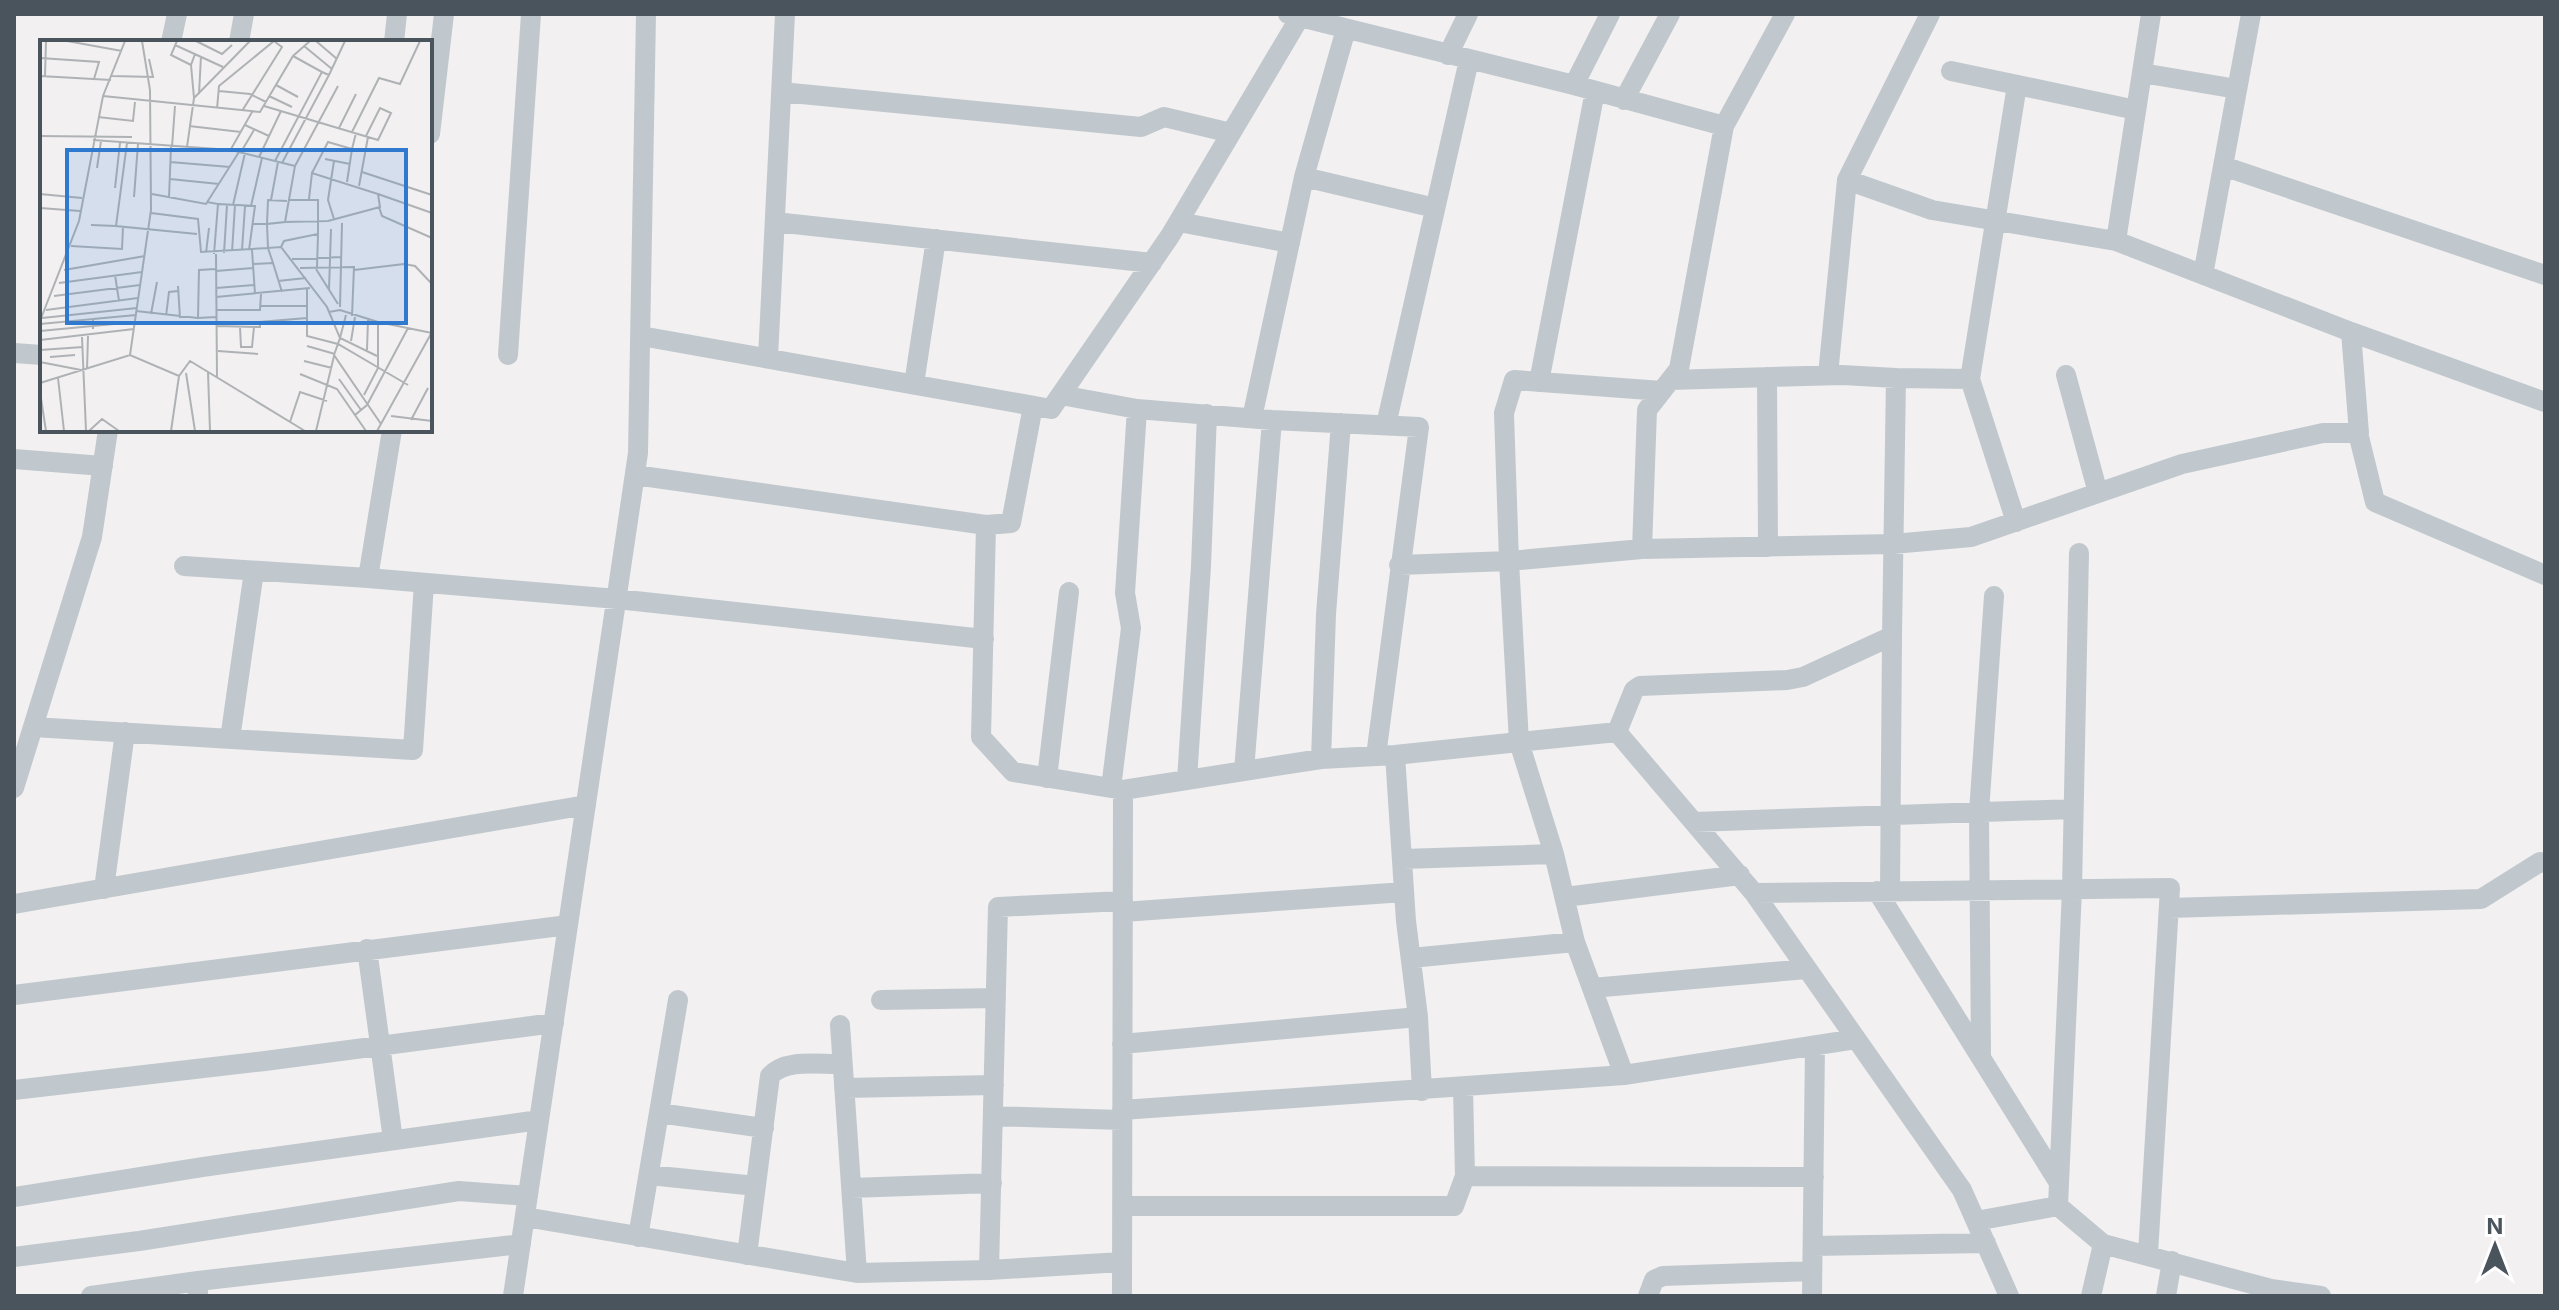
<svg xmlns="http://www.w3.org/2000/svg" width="2559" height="1310" font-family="Inter,sans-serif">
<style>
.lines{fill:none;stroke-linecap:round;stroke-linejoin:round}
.minor{stroke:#c0c8cd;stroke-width:20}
.inset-road{fill:none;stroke:#afb2b5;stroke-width:2}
.view{fill:#2f79ce;fill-opacity:0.15;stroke:#2f79ce;stroke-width:4}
.inset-edge{fill:none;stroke:#4a545c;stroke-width:4}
</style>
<rect width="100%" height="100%" fill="#f2f0f1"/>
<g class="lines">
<!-- minor -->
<path class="minor" d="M1288 14 1574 85 1724 126 1679 369 1647 410 1642 549 1509 561 1519 742 1617 732 1754 893 1962 1190 2009 1296
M171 42 177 14
M239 42 244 14
M394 42 397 14
M1448 55 1468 14
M1951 71 2136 110
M2142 73 2237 89
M1574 85 1610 14
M781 92 1141 127 1164 117 1231 133
M1624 100 1670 14
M1724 126 1785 14
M430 134 444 14
M2223 166 2545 275
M1304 177 1435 208
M1847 180 1930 14
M775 222 1152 263
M1179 222 1290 243
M2116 241 2151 14
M2203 275 2251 14
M2351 332 2545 402
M641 336 1051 409 1170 236 1300 17
M14 353 42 355
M508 355 531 14
M768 358 785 14
M2066 375 2098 493
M1767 377 1768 547
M1896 378 1970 379
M1539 382 1595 91
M914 384 936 239
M1061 395 1137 409 1125 593 1131 628 1111 788
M1137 409 1272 420 1419 427 1376 756
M1252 418 1304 177 1346 29
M1386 425 1469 60
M392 430 368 578 617 599 984 639
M2358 433 2375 502 2545 575
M14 459 103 466
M635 475 986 525 981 737 1013 772 1123 790 1321 759 1395 755 1519 742 1554 854
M2016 522 1970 379 2017 85
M986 525 1011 523 1033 406
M1642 549 1893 544 1971 537 2182 464 2323 433H2359L2351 332 2116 241 1932 210 1847 180 1828 375
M1399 565 1509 561 1504 413 1514 380 1662 391
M184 566 368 578
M33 727 413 750 424 583
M1617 732 1634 690 1640 686 1787 680 1803 677 1892 636 1896 378 1842 375 1670 380
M230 739 254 571
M1395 755 1406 921 1418 1017 1422 1091
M1321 759 1326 614 1341 423
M1244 771 1272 420
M1047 778 1069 592
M1187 780 1201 566 1207 414
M14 788 92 537 108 430
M1694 822 2073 809
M1403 859 1554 854 1575 942 1624 1075
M104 889 125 732
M1877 891 2059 1183 2058 1206
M1890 891 1892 636
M1754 893 2170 888 2148 1254
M1565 897 1740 875
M14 904 586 805
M2169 908 2481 899 2540 862 2545 863
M1123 912 1404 892
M367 949 393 1140
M1411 958 1575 942
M1592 988 1807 969
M14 995 568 925
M881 1000 996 998
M840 1025 857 1273
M1122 1044 1418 1017
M1981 1055 1979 812 1994 596
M844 1088 994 1085
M14 1090 265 1061 554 1023
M1122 1110 1624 1075 1856 1039
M659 1113 764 1128
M993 1116 1122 1120
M649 1175 756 1186
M1465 1176 1814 1177
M2059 1183 2072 889 2079 553
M851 1188 992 1183
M14 1197 202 1167 539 1120
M1122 1206H1454L1465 1176 1463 1088
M525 1217 857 1273 989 1270
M1976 1221 2058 1206 2103 1244 2271 1289 2321 1296
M638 1237 678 1000
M1813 1246 1986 1243
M747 1255 770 1076C786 1058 821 1065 842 1064
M14 1257 139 1241 459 1191 528 1196
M1122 1262 989 1270 998 907 1123 901
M198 1281 521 1244
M91 1296 198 1281V1296
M513 1296 638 453 646 14
M1122 1296 1123 790
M1648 1296 1654 1280 1663 1276 1812 1271
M1812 1296 1815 1046
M2091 1296 2103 1244
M2166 1296 2172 1261"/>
</g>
<!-- overview -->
<g transform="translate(40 40)">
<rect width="392" height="392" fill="#f2f0f1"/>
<path class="inset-road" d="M27 1 82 11M137 1 131 15 151 25M156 1 182 14 192 5M276 1 297 19M135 5 183 27M264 6 292 29M0 18 59 22 54 39M289 35 305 1M0 36 71 40M5 36 6 1M72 36 113 37 109 19M236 45 258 57M179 51 210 54 226 62M159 54 161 16M63 56 220 72 253 16 270 1M229 56 252 67M154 58 151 25 155 14M224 66 338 100 351 73 340 68 326 96M177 69 179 46 234 1M202 71 242 7 235 2M58 77 93 81 95 62M205 85 229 96M149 86 201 92M299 88 316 54M312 92 339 38 360 44 380 1M0 96 92 97M53 100 191 110 255 126 245 182 227 184 228 208 241 207 287 267 300 298 294 315 341 384M87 103 76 186 157 194M132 107 135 66M147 107 154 58 210 1M191 109 212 72M201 112 214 90M219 117 241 71M285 119 310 124M235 121 282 32 253 16M130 122 190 127M242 123 289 35 282 32M255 126 298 46M57 128 61 101M322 132 392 155M272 133 288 102 312 109 316 93M130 139 179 144M307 142 312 109M319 146 328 97M75 148 80 103M0 154 42 158M112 154 166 164 199 112M338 154 392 173M94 157 98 104M129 157 131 107M231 160 238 122M167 162 178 164 174 214M178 164 215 166 209 210M193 165 205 113M211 166 222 118M339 167 342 176 392 198M0 168 40 171M111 173 158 179 161 212 228 208 233 223M294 179 288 160 294 121M245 182 288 181 340 167 338 154 272 133 269 159M212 184H227L228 160 247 161M51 185 76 186M31 206 82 209 83 187M241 207 244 201 278 194V160H248M202 210 205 166M212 210 215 254M192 212 195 165M166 213 169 188M184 213 187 165M176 214 177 337M252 219 302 217M213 224 233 223 242 252M260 228 314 227 312 276M277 228 278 194M276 229 298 264M24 230 105 216M314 230 364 224 375 226 392 244M176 231 213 228M75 235 79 261M238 241 266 238M19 243 102 232M138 246 140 278M176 248 214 245M267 248V296L298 304 368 345M289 250 291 189M14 256 100 245M176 257 270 248M221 266H267M300 267 302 183M6 270 98 258M176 270H220L221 254M96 271 158 278M289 272 300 270 338 282M111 274 117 242M306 275 300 298 337 316M126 276 129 252 138 251M176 277 158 278 159 230 176 229M2 278 97 268M53 279 96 275M0 281 39 181 63 56 85 1M0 284 53 279V289M267 284 294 283M176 286 220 287V282L267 278M200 287 201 307H212L214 287M0 291 95 282M42 297 46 391M0 300 94 289M311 301 315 277M267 306 295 314M0 310 43 307M327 310 328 280M178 311 218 314M90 315 111 170 110 50 102 1M10 317 35 315M264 321 292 328M0 322 41 330M47 329 48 296M168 332 170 391M146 333 155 391M260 334 297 349 326 391M18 338 24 391M299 339 321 370M0 343 90 315 139 336 150 321 265 391M0 352 6 391M324 355 338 328V282L392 293M315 375 327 365 368 288M351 376 392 381M371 380 388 348M250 382 260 352 287 361M49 391 62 379 79 391M131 391 139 336M276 391 294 316M337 391 392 292"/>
<path class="view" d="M27 110H366V283H27Z"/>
<rect width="392" height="392" class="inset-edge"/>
</g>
<!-- border -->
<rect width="2559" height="1310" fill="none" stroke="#4a545c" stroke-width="32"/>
<!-- north arrow -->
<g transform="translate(2495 1246)" stroke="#ffffff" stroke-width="6" paint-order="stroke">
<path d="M0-6L14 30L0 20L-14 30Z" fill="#4a545c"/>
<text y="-12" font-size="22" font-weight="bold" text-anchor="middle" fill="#4a545c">N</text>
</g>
</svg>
